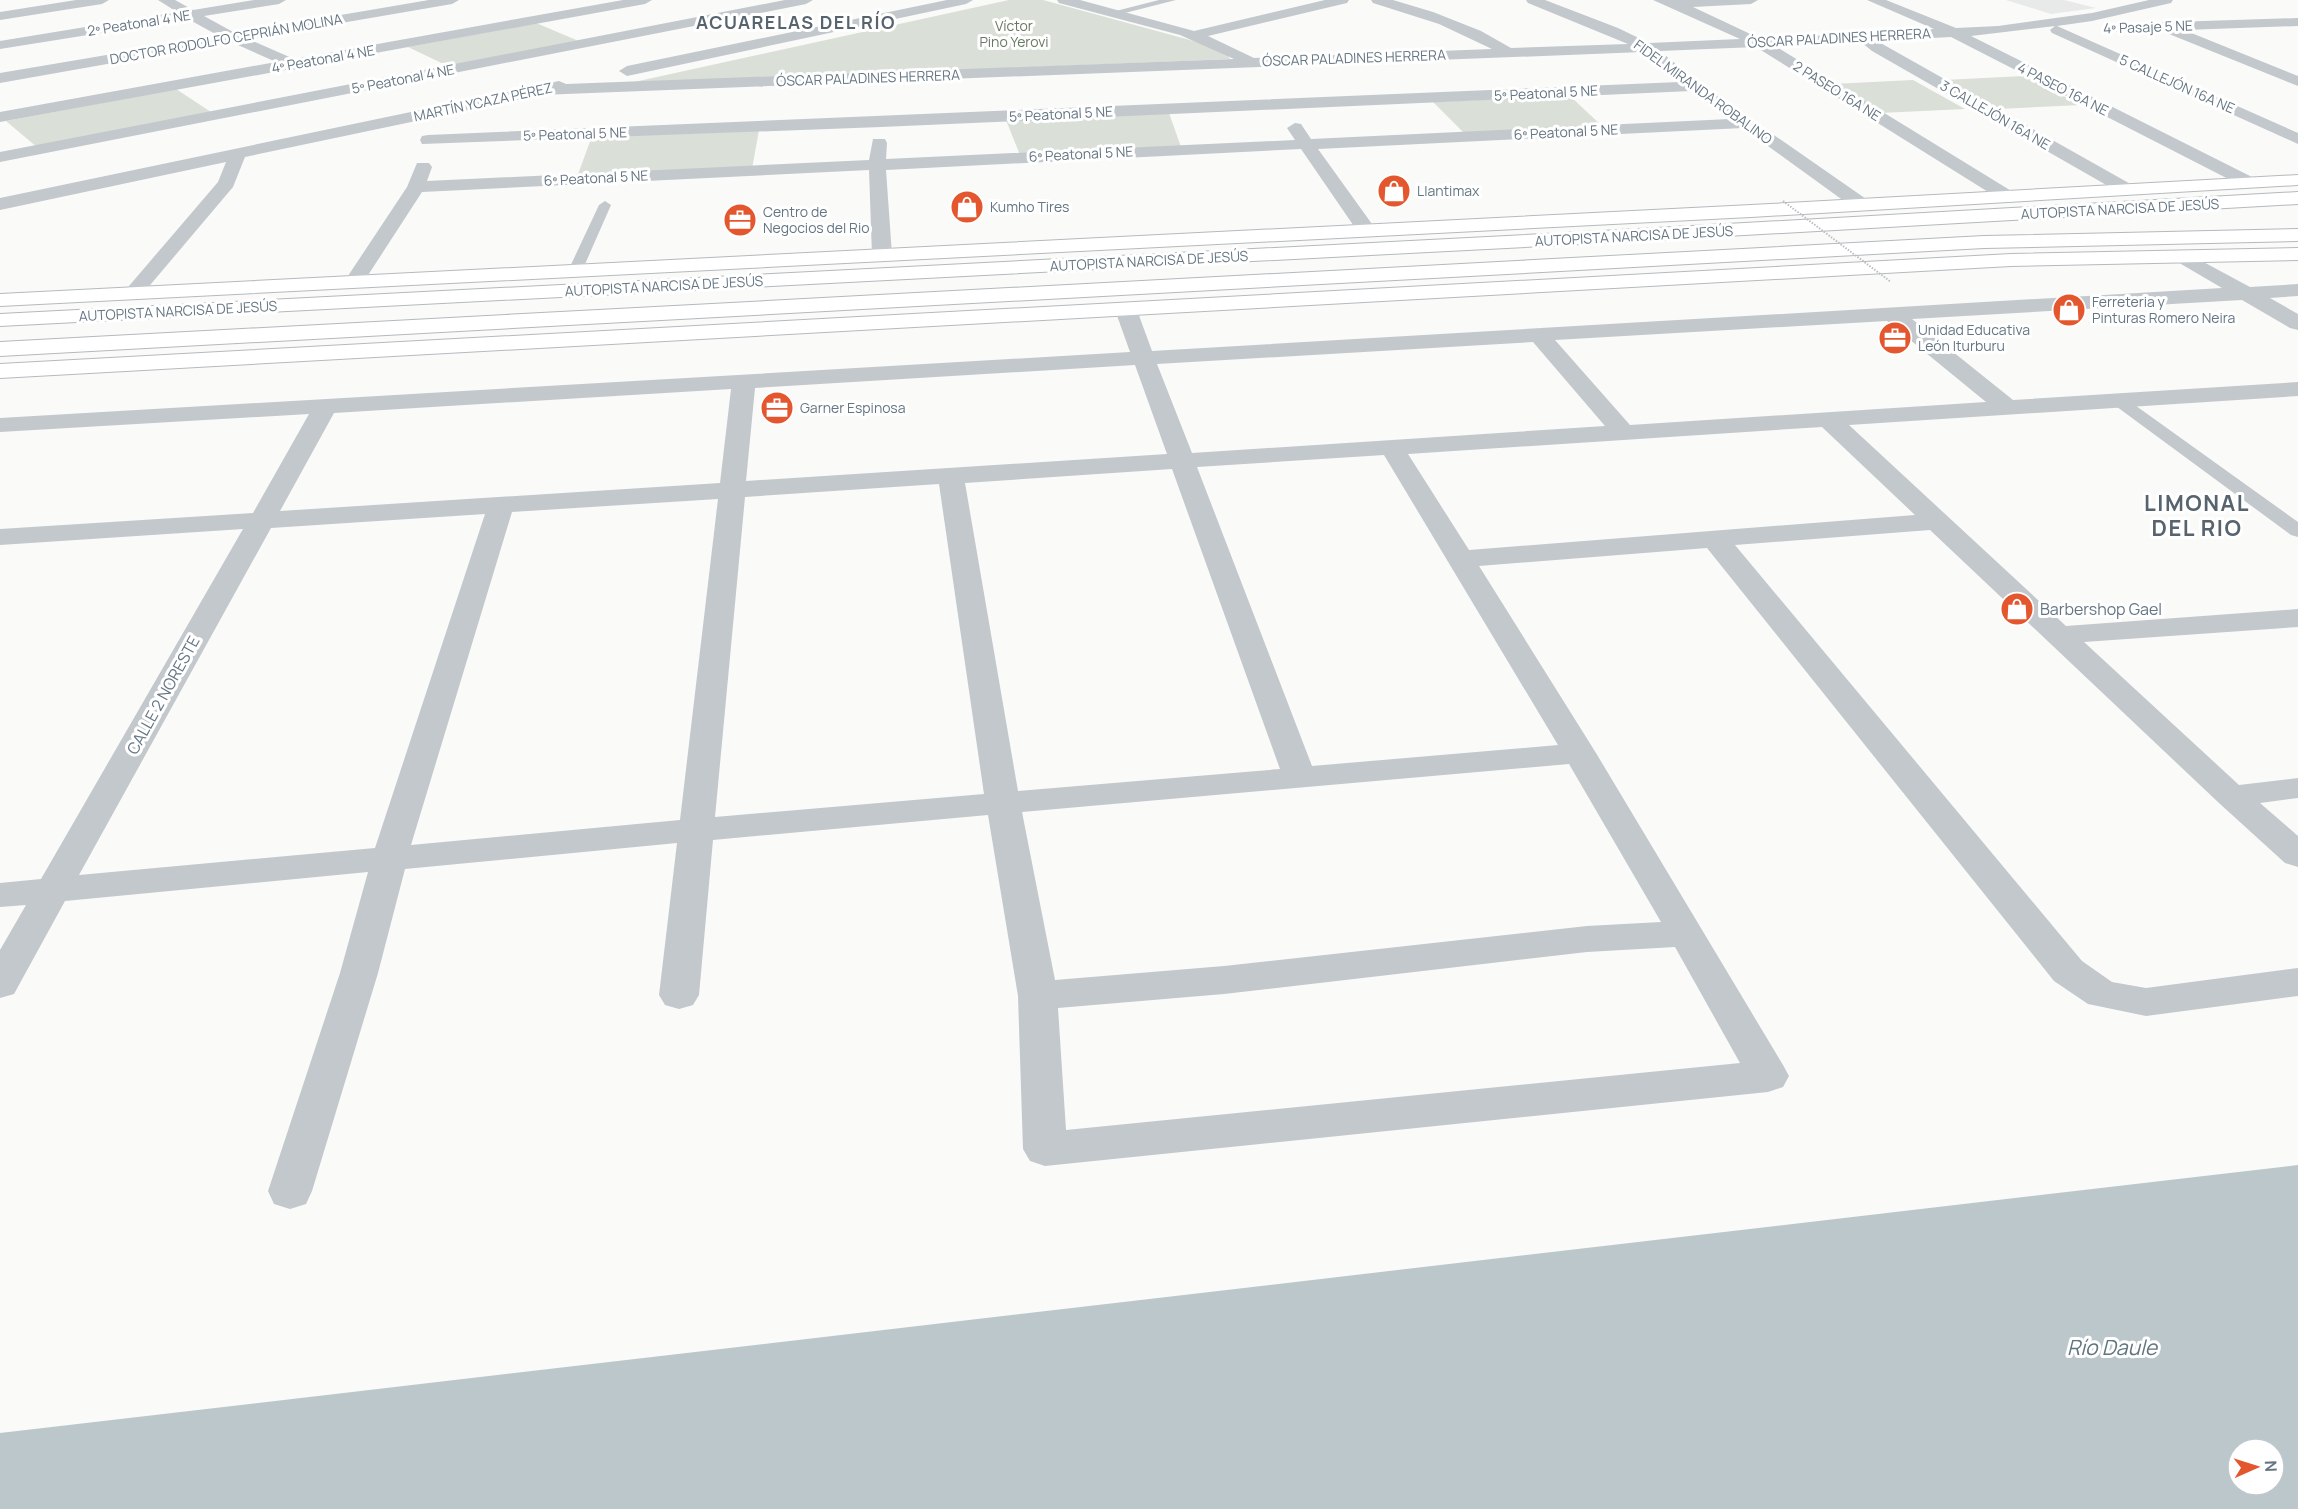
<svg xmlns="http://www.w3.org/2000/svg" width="2298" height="1509" font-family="Manrope,sans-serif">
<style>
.built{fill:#e8e9e9}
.green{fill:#dadfd7}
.water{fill:#bbc7cb;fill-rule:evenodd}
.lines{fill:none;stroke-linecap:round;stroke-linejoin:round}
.primary-casing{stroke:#b5babe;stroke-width:2}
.highway-casing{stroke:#b4b9bd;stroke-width:2}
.lane{fill:#c3c8cc;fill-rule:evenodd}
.street{fill:#c3c8cc;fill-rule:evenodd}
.primary{fill:#fff;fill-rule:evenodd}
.highway{fill:#fff;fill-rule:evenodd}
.path-bridge{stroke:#bbbfc2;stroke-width:2;stroke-dasharray:1.5 1.5;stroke-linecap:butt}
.labels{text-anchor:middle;stroke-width:6;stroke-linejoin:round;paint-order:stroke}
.far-street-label{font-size:14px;fill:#657683;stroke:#fff}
.far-park-label{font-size:14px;fill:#687a64;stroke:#fff}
.far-poi-label{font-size:14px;fill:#657683;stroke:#fff;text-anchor:start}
.poi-label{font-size:16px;fill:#657683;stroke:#fff;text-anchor:start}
.street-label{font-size:16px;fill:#657683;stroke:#fff}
.far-district-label{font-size:18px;font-weight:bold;letter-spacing:1.5px;fill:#57646e;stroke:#fff}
.near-water-label{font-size:21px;font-style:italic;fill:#60757c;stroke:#fff}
.district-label{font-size:22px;font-weight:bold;letter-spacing:1.5px;fill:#57646e;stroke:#fff}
</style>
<rect width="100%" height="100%" fill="#fafaf8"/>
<!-- built -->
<path class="built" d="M2006 0H2064L2096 8 2051 14Z"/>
<!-- green -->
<path class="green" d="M1009 0H1043L1223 49 1230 59 625 84Z
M536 23 581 42 450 67 408 47Z
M2024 76 2081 105 1998 109 1944 80Z
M1913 80 1965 109 1880 113 1832 84Z
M176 89 214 114 38 148 6 121Z
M1570 96 1603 127 1464 133 1433 102Z
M1169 113 1181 147 1020 155 1006 120Z
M759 130 752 169 577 177 592 136Z"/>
<!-- water -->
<path class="water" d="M2298 1165V1509H0V1433ZM2238 1449H2274V1485H2238Z"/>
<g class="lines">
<!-- primary casing -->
<g class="primary-casing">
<path id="primary" d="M2298 175V185L1751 217 0 306V294L1751 205Z
M2298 248V260L2011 266 0 378V364L2011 254Z"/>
</g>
<!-- highway casing -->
<g class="highway-casing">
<path id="highway" d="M2298 192V204L1602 243 0 326V314L1602 231Z
M2298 229V241L1984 248 0 356V342L1984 236Z"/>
</g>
<!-- lane -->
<path class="lane" d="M1159 0H1176L1113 16 1108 13Z
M605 201 611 205 582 271 580 274H570L568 271 599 205Z
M2119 396 2125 398 2298 522V537L2291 535 2113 404 2111 401Z"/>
<!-- street -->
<path class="street" d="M76 0H109L102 4 0 20V12Z
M158 0H175L193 10 254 0H286L279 4 204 16 235 33 429 0H459L452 4 248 39 294 59 623 0H652L645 4 304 66 297 70 291 69 0 122V112L276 62 231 42 0 83V73L219 36 188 19 0 49V41L177 12Z
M785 0H813L806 4 0 162V152Z
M947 0H973L966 4 627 76 619 71 627 66Z
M1057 0H1080L1194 31 1325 0H1349L1347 3 1208 36 1254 58 1492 49 1439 24 1373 3 1371 0H1393L1433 12 1481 31 1511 48 1628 44 1528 3 1526 0H1545L1618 28 1649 43 1740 39 1653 0H1758L1751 4 1693 7 1761 39 1934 29 1867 0H1886L1956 28 1998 26 2092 13 2149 0H2173L2171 3 2092 21 2057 26 2298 133V144L2052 33 2050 30 2055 26 1971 36 2256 179 2259 183 2256 187H2244L1951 37 1877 41 2134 186 2137 190 2134 194H2122L1872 51 1861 42 1775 46 2013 192 2016 196 2013 200H2001L1756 47 1660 51 1699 83 1869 201 1871 205 1869 209H1855L1743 128 1318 149 1377 231 1374 235H1360L1301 149 886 170 892 255 889 259H875L872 255 869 170 422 192 361 286 354 288 347 286 344 282 407 187 417 163H429L432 167 427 181 869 160 873 139H885L887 143 886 159 1295 140 1287 128 1295 123 1301 124 1311 139 1730 119 1691 91 881 127 422 144 420 140 422 136 428 135 1680 82 1643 52 540 95 245 157 233 187 140 297 133 299 126 297 123 293 218 182 226 162 0 210V198L559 81 566 84 1234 59 1180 35 1059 3Z
M2298 18V26L2184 30 2298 76V86L2169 34 2167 30 2111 32 2104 28 2111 24Z
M2183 251 2250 287 2298 284V296L2270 298 2298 314V330L2290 328 2242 300 1912 319 2013 400 2298 382V396L1849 425 2066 626 2298 609V627L2084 642 2239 785 2298 778V798L2260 803 2298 836V867L2285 863 2219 803 1930 530 1735 545 2082 961 2112 982 2146 988 2298 968V996L2146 1016 2088 1004 2054 981 1707 548 1479 566 1596 753 1783 1065 1789 1076 1783 1087 1768 1092 1045 1166 1030 1161 1023 1149 1018 996 988 815 713 840 699 995 693 1005 679 1009 665 1005 659 995 677 843 405 869 378 973 312 1191 306 1204 290 1209 274 1204 268 1191 340 973 368 872 65 901 14 994 0 998V950L26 905 0 907V883L41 879 243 529 0 545V529L253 513 309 414 0 432V418L1130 352 1115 310 1118 305 1126 304 1134 305 1137 310 1152 351 2222 288 2176 261 2173 257 2176 253ZM1887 321 1986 402 1630 425 1555 340ZM1533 342 1605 426 1192 453 1157 364ZM1135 365 1167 454 746 481 755 388ZM731 389 720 483 280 511 334 413ZM1822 427 1915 515 1469 550 1408 454ZM1384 455 1558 745 1312 766 1197 467ZM1172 469 1280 769 1018 791 965 483ZM939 484 984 794 715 817 745 497ZM718 499 680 820 411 845 512 512ZM485 514 375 848 79 875 271 528ZM1569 764 1661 922 1587 926 1224 966 1055 980 1022 812ZM1675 947 1740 1063 1066 1130 1058 1008 1224 994 1587 952Z"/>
<!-- primary -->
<use href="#primary" class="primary"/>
<!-- highway -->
<use href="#highway" class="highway"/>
<!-- path-bridge -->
<path class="path-bridge" d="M1783 201 1891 282"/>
</g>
<!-- icons -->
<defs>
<g id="shop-disc" transform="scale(1.725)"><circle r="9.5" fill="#e4572e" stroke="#fff"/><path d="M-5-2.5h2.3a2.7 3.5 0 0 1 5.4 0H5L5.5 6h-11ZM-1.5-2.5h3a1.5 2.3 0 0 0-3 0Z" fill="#fff"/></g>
<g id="office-disc" transform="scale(1.725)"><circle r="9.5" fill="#e4572e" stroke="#fff"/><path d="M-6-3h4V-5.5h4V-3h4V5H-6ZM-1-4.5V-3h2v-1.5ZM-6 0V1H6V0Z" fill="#fff"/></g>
</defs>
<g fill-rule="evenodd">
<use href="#shop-disc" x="1394" y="191"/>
<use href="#shop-disc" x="967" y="207"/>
<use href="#office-disc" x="740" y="220"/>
<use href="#shop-disc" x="2069" y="310"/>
<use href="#office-disc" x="1895" y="338"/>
<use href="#office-disc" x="777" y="408"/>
<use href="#shop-disc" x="2017" y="609"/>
</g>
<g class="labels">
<!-- far-street labels -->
<g class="far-street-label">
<text transform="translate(139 23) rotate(-9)" y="5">2º Peatonal 4 NE</text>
<text transform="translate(2148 27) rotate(-2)" y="5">4º Pasaje 5 NE</text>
<text transform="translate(1839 38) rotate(-3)" y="5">ÓSCAR PALADINES HERRERA</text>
<text transform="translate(226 39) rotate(-10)" y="5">DOCTOR RODOLFO CEPRIÁN MOLINA</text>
<text transform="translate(1354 58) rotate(-2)" y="5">ÓSCAR PALADINES HERRERA</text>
<text transform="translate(323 59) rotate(-10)" y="5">4º Peatonal 4 NE</text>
<text transform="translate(868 78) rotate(-2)" y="5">ÓSCAR PALADINES HERRERA</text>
<text transform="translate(403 79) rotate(-11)" y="5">5º Peatonal 4 NE</text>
<text transform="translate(2177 84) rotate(24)" y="5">5 CALLEJÓN 16A NE</text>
<text transform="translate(2063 89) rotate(27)" y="5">4 PASEO 16A NE</text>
<text transform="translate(1837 91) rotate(32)" y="5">2 PASEO 16A NE</text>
<text transform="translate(1703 92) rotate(36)" y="5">FIDEL MIRANDA ROBALINO</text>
<text transform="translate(1546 93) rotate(-3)" y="5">5º Peatonal 5 NE</text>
<text transform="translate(483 102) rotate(-12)" y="5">MARTÍN YCAZA PÉREZ</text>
<text transform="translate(1061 114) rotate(-3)" y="5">5º Peatonal 5 NE</text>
<text transform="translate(1995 115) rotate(30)" y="5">3 CALLEJÓN 16A NE</text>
<text transform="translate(1566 132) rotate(-3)" y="5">6º Peatonal 5 NE</text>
<text transform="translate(575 134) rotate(-2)" y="5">5º Peatonal 5 NE</text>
<text transform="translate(1081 154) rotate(-3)" y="5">6º Peatonal 5 NE</text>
<text transform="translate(596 178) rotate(-3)" y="5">6º Peatonal 5 NE</text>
<text transform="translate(2120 209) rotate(-3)" y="5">AUTOPISTA NARCISA DE JESÚS</text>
<text transform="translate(1634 236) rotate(-3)" y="5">AUTOPISTA NARCISA DE JESÚS</text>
<text transform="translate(1149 261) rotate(-3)" y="5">AUTOPISTA NARCISA DE JESÚS</text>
<text transform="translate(664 286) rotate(-3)" y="5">AUTOPISTA NARCISA DE JESÚS</text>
<text transform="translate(178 311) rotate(-3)" y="5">AUTOPISTA NARCISA DE JESÚS</text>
</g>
<!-- far-park labels -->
<g class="far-park-label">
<text x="1014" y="31">Víctor<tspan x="1014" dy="16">Pino Yerovi</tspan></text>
</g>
<!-- far-poi labels -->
<g class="far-poi-label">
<text x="1417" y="196">Llantimax</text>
<text x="990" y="212">Kumho Tires</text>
<text x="763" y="217">Centro de<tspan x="763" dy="16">Negocios del Rio</tspan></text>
<text x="2092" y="307">Ferreteria y<tspan x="2092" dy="16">Pinturas Romero Neira</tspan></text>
<text x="1918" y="335">Unidad Educativa<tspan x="1918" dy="16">León Iturburu</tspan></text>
<text x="800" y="413">Garner Espinosa</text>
</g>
<!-- poi labels -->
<g class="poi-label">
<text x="2040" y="615">Barbershop Gael</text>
</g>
<!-- street labels -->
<g class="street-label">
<text transform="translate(163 695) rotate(-61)" y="6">CALLE 2 NORESTE</text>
</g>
<!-- far-district labels -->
<g class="far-district-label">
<text x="796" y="29">ACUARELAS DEL RÍO</text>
</g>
<!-- near-water labels -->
<g class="near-water-label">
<text x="2112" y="1355">Río Daule</text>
</g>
<!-- district labels -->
<g class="district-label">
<text x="2197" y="511">LIMONAL<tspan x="2197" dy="25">DEL RIO</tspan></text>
</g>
</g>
<!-- north arrow -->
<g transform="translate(2256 1467) rotate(87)"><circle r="28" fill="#ffffff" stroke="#c1c8cd" stroke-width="1.5"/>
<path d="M0-4.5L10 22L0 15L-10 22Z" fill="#e4572e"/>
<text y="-9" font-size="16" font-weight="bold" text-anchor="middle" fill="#657683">N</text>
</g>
</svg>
